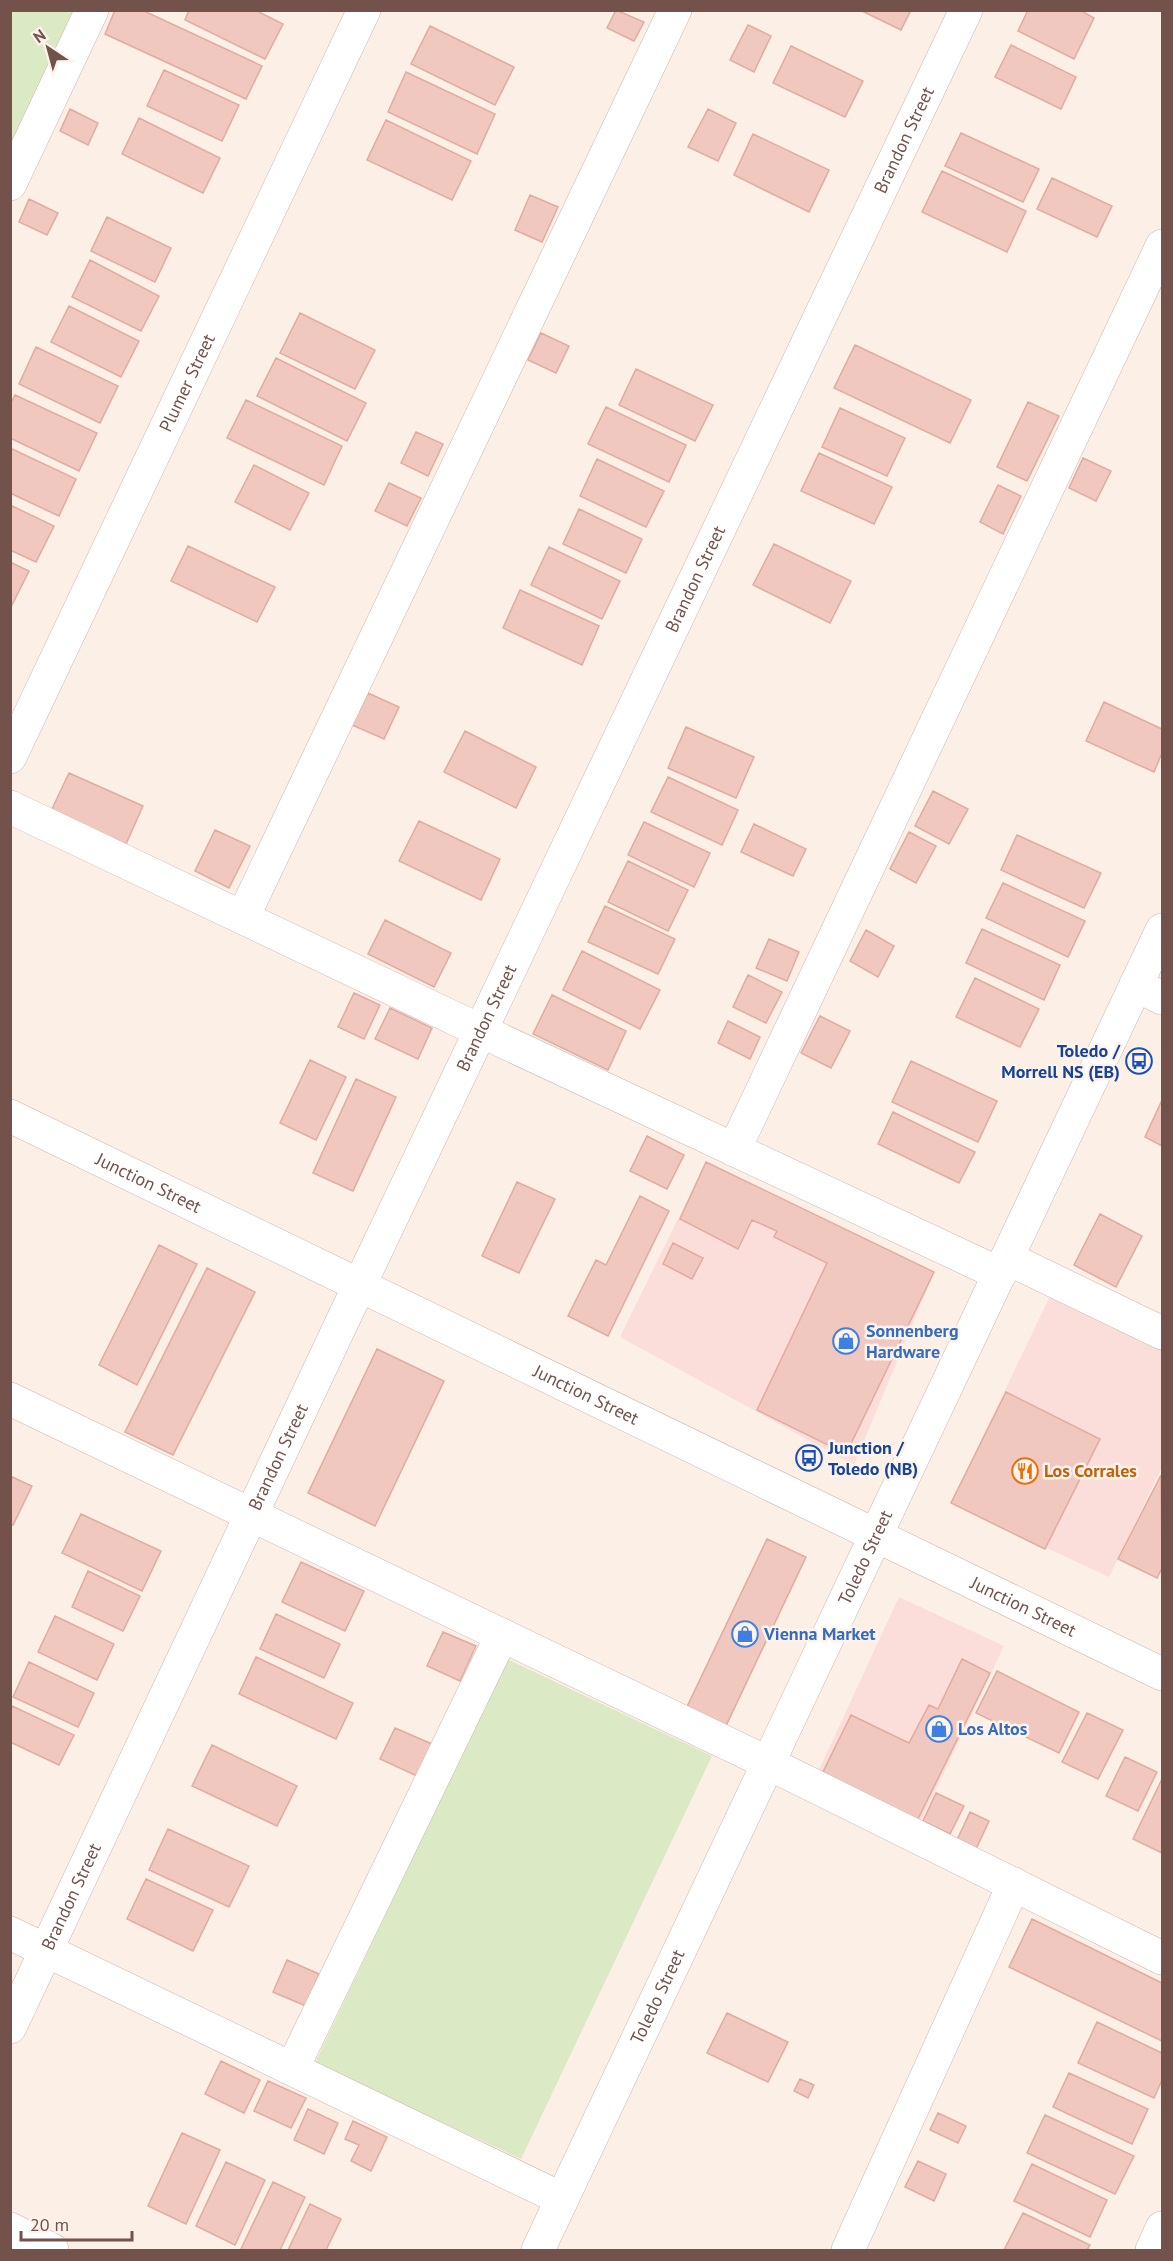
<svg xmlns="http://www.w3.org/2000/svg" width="1173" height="2261" font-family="'PT Sans',sans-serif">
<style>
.commercial{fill:#fbddda}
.green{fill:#dbe9c5}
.building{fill:#f0c8bf;stroke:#e2aba0;stroke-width:1.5}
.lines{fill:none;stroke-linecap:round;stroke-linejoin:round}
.minor-casing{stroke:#cfb7b0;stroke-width:34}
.minor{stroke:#fff;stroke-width:33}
.labels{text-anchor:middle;stroke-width:5;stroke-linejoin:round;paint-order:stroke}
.street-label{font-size:18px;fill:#74524c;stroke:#fef3ec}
.transit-label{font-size:18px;font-weight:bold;fill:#164399;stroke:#fef3ec;text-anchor:end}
.shop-label{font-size:18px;font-weight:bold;fill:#366cbe;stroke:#fef3ec;text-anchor:start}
.food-label{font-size:18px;font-weight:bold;fill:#c56008;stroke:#fef3ec;text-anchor:start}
</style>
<rect width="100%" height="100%" fill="#fbefe6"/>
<!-- commercial -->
<path class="commercial" d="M706 1162 934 1272 854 1465 620 1337Z
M1051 1294 1162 1349V1467L1109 1577 951 1503Z
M899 1597 1004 1646 914 1835 812 1785Z"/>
<!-- green -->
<path class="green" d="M11 11H74L11 146Z
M507 1659 712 1756 521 2159 315 2063Z"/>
<!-- building -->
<path class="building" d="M115 10H142L262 66 246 99 105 34Z
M189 10H255L283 24 265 59 185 20Z
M616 10 644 22 634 41 607 28Z
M860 10H911L901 30Z
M1028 10H1080L1094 18 1074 59 1018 31Z
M748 25 771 36 754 72 730 60Z
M430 26 514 67 495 105 411 64Z
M1011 45 1076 77 1061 109 995 77Z
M791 46 863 81 845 117 773 83Z
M164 70 239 105 222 141 147 106Z
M406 72 495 114 477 154 388 112Z
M70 109 98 123 88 145 60 131Z
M708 109 736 123 718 161 688 147Z
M139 118 220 158 203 193 122 154Z
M386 120 471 161 452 200 367 160Z
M961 133 1039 169 1023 202 945 166Z
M753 134 829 170 809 212 734 175Z
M942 171 1026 211 1007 252 922 212Z
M1052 178 1112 206 1097 237 1037 209Z
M530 195 558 207 542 242 515 230Z
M29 199 58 213 47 235 19 222Z
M107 217 171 248 155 282 91 251Z
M90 260 159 296 141 331 72 297Z
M69 306 139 341 121 377 51 342Z
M300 313 375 350 355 389 280 353Z
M541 333 569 346 556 373 528 360Z
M855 345 971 400 950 443 834 388Z
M36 347 118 386 100 423 19 384Z
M276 358 366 403 347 441 257 396Z
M636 369 713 405 695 441 619 405Z
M15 395 97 433 79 471 10 438V405Z
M246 400 342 446 324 485 227 438Z
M1028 402 1059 416 1027 481 997 467Z
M606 407 686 445 669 482 588 444Z
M840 408 905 438 887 476 822 447Z
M416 432 443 444 428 476 401 463Z
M10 448 76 479 59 516 10 493Z
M819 453 892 487 874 524 801 491Z
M1083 458 1111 471 1096 501 1069 488Z
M597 459 664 491 646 527 580 496Z
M254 465 309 493 290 530 235 502Z
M389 483 421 498 407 526 375 511Z
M998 485 1021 496 1003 534 980 522Z
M10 505 54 526 36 562 10 550Z
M579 509 642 539 626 573 563 544Z
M774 544 851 581 830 623 753 585Z
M188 546 275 587 257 622 171 581Z
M549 547 620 581 602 619 531 585Z
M10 562 29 571 11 607H10Z
M520 590 599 626 582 665 503 628Z
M368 693 399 707 384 739 352 725Z
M1104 702 1162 729V753L1154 772 1086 741Z
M686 727 754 757 736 798 668 768Z
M465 731 536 767 516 808 444 772Z
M69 773 143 806 126 844 51 811Z
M668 777 738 810 722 845 651 812Z
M933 791 968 809 949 844 915 826Z
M419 821 500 859 481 900 399 861Z
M644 822 710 853 694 887 628 855Z
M754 824 806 849 793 876 741 852Z
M215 830 250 846 229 888 195 871Z
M909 832 936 846 916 883 890 869Z
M1017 835 1101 873 1084 908 1001 870Z
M628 861 688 890 668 931 608 902Z
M1003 883 1085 921 1068 957 986 918Z
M605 906 675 939 658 974 588 942Z
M385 920 451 953 434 987 368 954Z
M982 929 1060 965 1044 1000 966 963Z
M866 930 894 946 878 977 850 961Z
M769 939 799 952 787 981 756 968Z
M582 951 660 990 640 1029 563 990Z
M748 975 782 992 766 1023 733 1007Z
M975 978 1039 1009 1020 1047 956 1017Z
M354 993 380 1005 364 1039 338 1027Z
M552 995 626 1031 608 1070 533 1034Z
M390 1008 432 1028 418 1059 375 1039Z
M820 1016 850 1031 831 1068 801 1053Z
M728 1021 760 1037 750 1059 718 1043Z
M310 1060 346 1077 316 1140 280 1123Z
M911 1061 997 1101 978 1142 892 1102Z
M356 1079 396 1097 353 1191 313 1173Z
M1162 1100V1146L1145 1137Z
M893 1112 975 1152 959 1183 878 1144Z
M647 1136 684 1155 667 1189 630 1171Z
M706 1162 934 1272 846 1454 757 1410 827 1263 774 1237 777 1231 752 1220 738 1249 680 1219Z
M517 1182 555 1199 519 1273 482 1256Z
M640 1196 669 1211 608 1336 568 1316 596 1260 606 1265Z
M1100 1214 1142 1236 1116 1287 1074 1265Z
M673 1243 703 1258 692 1279 663 1264Z
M159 1245 197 1264 137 1385 99 1365Z
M207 1268 255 1292 173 1455 125 1432Z
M377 1349 444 1381 375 1526 308 1493Z
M1006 1392 1100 1439 1045 1549 951 1503Z
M1161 1475 1162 1568 1157 1578 1118 1559Z
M10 1476 32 1486 13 1525 10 1524Z
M81 1514 161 1551 142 1591 62 1553Z
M767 1539 806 1557 724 1730 685 1711Z
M301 1562 364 1591 345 1631 282 1602Z
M88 1571 140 1596 123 1631 72 1607Z
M276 1614 340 1644 324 1678 260 1649Z
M55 1616 114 1644 97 1680 38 1652Z
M443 1632 476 1646 460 1681 427 1666Z
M256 1657 353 1703 336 1739 239 1694Z
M962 1659 990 1673 916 1823 821 1776 851 1715 909 1743 929 1705 938 1709Z
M29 1662 94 1693 78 1727 13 1697Z
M997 1671 1079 1712 1059 1753 976 1713Z
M12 1706 74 1735 59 1765 10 1742V1710Z
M1087 1713 1123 1730 1098 1779 1062 1762Z
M395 1728 432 1744 417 1776 380 1759Z
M212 1745 297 1786 277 1826 192 1786Z
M1125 1757 1157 1772 1138 1811 1106 1796Z
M1162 1779V1853L1133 1839Z
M936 1793 964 1806 950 1834 923 1821Z
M970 1812 989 1821 976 1849 957 1840Z
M168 1829 249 1866 229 1907 149 1870Z
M146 1879 213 1910 193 1951 127 1919Z
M1032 1919 1162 1983V2041L1009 1967Z
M287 1960 319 1974 306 2006 273 1992Z
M727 2013 788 2042 768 2082 707 2053Z
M1097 2022 1162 2053V2080L1154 2098 1078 2063Z
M221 2061 260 2080 244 2113 205 2094Z
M1069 2073 1148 2109 1132 2144 1053 2107Z
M800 2079 814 2085 808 2098 794 2091Z
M268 2081 306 2098 291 2128 254 2111Z
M308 2109 338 2123 324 2154 294 2140Z
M938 2113 966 2126 958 2143 930 2130Z
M1045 2115 1134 2156 1115 2194 1027 2153Z
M353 2121 387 2137 371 2171 351 2161 359 2145 345 2139Z
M182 2133 220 2150 186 2224 148 2206Z
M918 2161 946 2174 934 2201 905 2187Z
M226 2162 265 2180 235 2245 196 2226Z
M1032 2164 1107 2200 1090 2237 1014 2201Z
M273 2182 305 2197 280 2250H244L241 2249Z
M310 2204 341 2219 326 2250H288Z
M1023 2213 1090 2245 1087 2250H1004Z"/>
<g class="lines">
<!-- minor casing -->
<g class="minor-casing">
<g id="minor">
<path d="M10 184 92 10"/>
<path id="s1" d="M10 757 364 10"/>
<path d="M10 807 481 1031 1000 1274"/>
<path d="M243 917 675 10"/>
<path d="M1136 985 1162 998"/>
<path id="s2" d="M10 1116 1162 1674"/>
<path d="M734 1150 1162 246"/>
<path d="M1007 1258 1162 1333"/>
<path d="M10 1399 768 1763 1162 1958"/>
<path d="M10 1933 562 2199"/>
<path id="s3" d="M10 2027 342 1322 966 10"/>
<path d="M292 2069 502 1635"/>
<path d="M10 2229 52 2250"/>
<path id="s4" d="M538 2250 1162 930"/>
<path d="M848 2250 1014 1884"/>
<path d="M1152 2250 1162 2228"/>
</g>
</g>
<!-- minor -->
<use href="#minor" class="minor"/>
</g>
<!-- icons -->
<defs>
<g id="bus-ring" transform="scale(1.35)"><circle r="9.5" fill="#fef3ec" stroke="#1a4fb4" stroke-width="1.5"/><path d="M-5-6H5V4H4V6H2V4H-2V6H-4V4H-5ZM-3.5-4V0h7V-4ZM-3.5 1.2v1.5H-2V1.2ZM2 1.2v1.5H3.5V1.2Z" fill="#1a4fb4"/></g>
<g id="shop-ring" transform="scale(1.35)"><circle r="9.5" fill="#fef3ec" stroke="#3f7fe0" stroke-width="1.5"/><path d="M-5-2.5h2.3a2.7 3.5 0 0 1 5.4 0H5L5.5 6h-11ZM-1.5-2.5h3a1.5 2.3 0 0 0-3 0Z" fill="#3f7fe0"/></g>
<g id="restaurant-ring" transform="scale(1.35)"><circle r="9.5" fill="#fef3ec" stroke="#e8710a" stroke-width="1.5"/><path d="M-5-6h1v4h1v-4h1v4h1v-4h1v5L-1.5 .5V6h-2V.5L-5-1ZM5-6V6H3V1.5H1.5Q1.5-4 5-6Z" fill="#e8710a"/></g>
</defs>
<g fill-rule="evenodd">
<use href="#bus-ring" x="1139" y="1061"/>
<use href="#shop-ring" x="846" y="1341"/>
<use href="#bus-ring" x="809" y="1458"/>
<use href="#restaurant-ring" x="1025" y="1471"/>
<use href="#shop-ring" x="745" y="1634"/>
<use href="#shop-ring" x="939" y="1729"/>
</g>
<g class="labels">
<!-- street labels -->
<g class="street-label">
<text dy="6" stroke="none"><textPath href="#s3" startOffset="2088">Brandon Street</textPath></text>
<text dy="6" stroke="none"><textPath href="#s1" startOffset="414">Plumer Street</textPath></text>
<text dy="6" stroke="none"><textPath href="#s3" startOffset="1602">Brandon Street</textPath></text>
<text dy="6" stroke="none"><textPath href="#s3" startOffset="1116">Brandon Street</textPath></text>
<text dy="6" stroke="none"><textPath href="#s2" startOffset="154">Junction Street</textPath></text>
<text dy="6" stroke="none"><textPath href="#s2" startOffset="640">Junction Street</textPath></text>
<text dy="6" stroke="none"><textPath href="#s3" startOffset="630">Brandon Street</textPath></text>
<text dy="6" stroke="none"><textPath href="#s4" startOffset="766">Toledo Street</textPath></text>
<text dy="6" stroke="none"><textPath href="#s2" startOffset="1126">Junction Street</textPath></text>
<text dy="6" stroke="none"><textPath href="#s3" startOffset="144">Brandon Street</textPath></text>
<text dy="6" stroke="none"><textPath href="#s4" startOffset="280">Toledo Street</textPath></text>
</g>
<!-- transit labels -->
<g class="transit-label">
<text x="1120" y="1057">Toledo /<tspan x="1120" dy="21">Morrell NS (EB)</tspan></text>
<text x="828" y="1454" text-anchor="start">Junction /<tspan x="828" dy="21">Toledo (NB)</tspan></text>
</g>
<!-- shop labels -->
<g class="shop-label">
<text x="866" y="1337">Sonnenberg<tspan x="866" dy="21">Hardware</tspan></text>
<text x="764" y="1640">Vienna Market</text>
<text x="958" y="1735">Los Altos</text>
</g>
<!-- food labels -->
<g class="food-label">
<text x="1044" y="1477">Los Corrales</text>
</g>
</g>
<!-- border -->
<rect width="1173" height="2261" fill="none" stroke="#74524c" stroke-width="24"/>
<!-- north arrow -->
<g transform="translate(48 48) rotate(324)" stroke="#fef3ec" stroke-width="4.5" paint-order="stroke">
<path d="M0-4.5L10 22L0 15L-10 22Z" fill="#74524c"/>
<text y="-9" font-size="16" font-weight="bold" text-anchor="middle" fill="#74524c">N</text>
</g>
<!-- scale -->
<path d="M21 2231v9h111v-9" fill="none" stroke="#74524c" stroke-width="3"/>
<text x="30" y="2231" font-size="18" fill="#74524c" stroke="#fef3ec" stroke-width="4.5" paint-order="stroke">20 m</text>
</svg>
